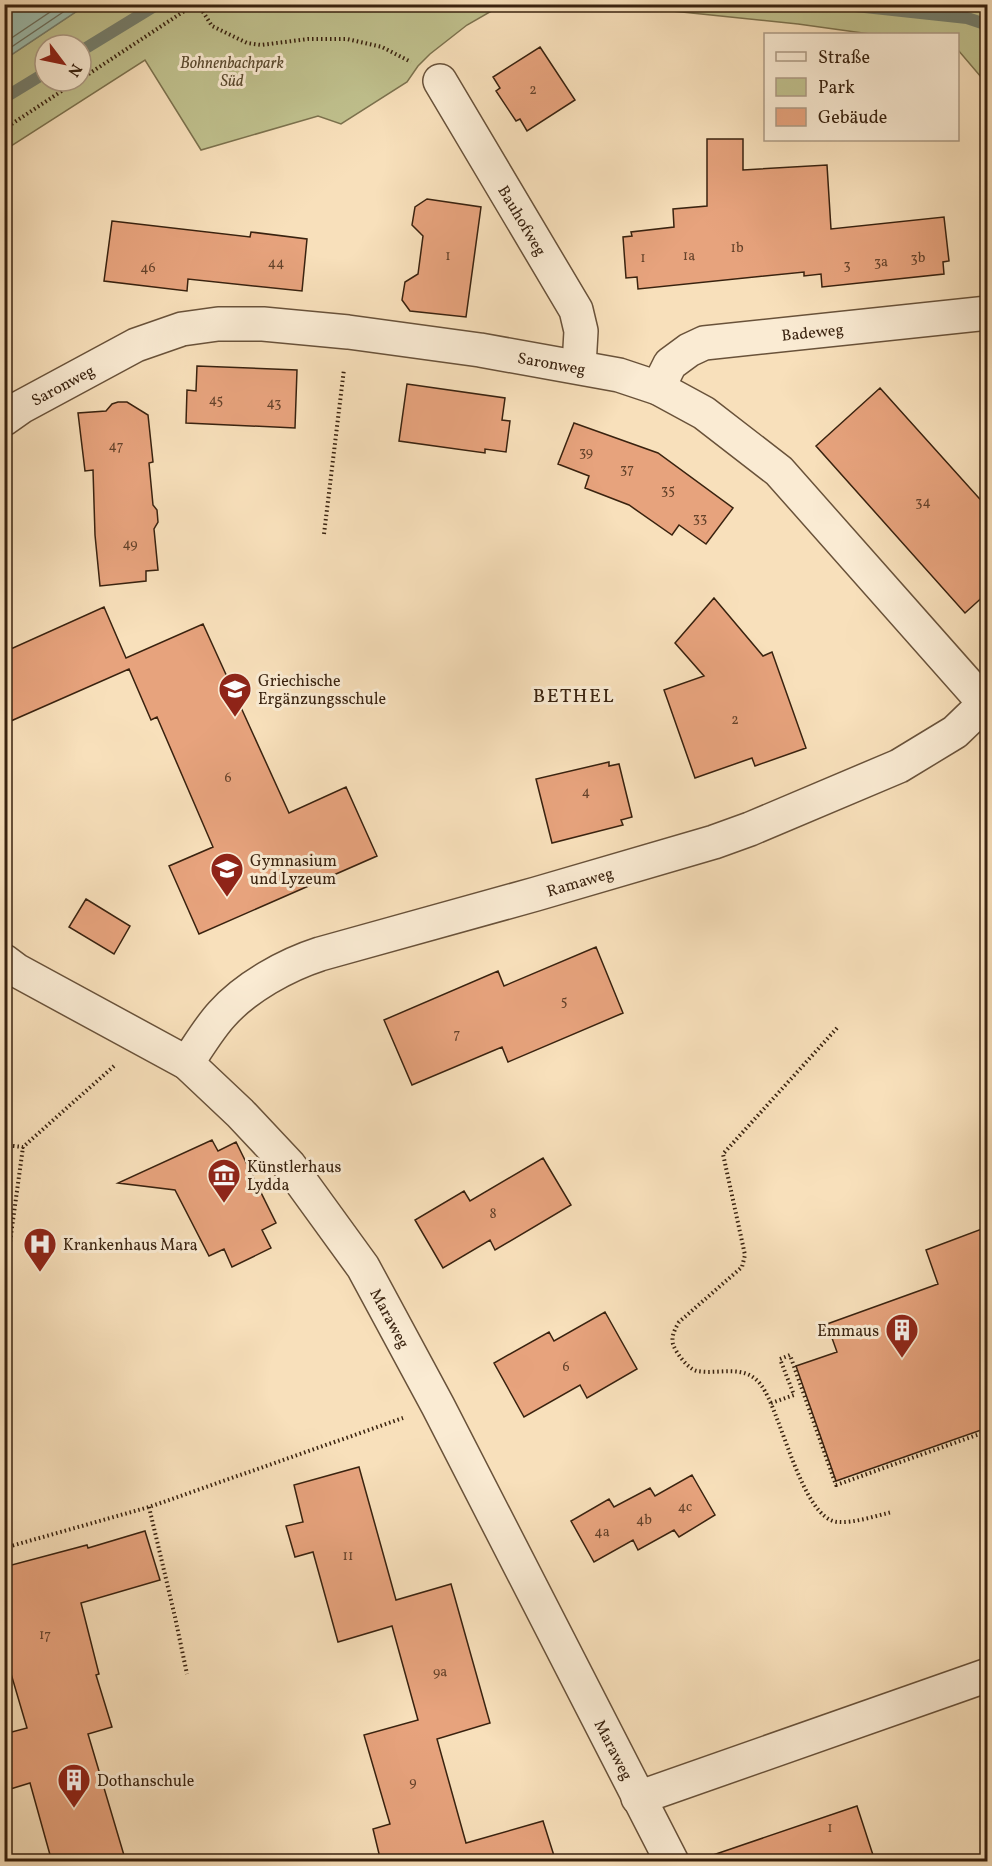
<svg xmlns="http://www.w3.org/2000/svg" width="992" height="1866" font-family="Vollkorn,serif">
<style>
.green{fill:#c0c18e;stroke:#7c724e;stroke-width:1.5;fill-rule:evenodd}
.water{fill:#9dbdae;stroke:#757f6e;stroke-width:1.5}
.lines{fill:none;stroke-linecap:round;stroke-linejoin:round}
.shore{stroke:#6b705e;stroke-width:1.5}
.stream{stroke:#757f6e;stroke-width:12}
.building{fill:#e7a37d;stroke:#39220f;stroke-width:1.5}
.minor-casing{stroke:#69523a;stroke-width:36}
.path{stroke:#39220f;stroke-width:4;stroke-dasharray:1.5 3;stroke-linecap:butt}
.minor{stroke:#faebd3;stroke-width:33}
.labels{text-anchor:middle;stroke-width:6;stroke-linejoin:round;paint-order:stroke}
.number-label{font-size:14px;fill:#64422a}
.park-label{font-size:16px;font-style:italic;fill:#5b4a2f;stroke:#faebd3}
.street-label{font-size:16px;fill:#39220f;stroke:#faebd3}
.poi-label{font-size:16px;fill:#39220f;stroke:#faebd3;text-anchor:start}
.quarter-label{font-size:20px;letter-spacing:1.5px;fill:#39220f;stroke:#faebd3}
</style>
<rect width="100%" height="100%" fill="#f8e0bb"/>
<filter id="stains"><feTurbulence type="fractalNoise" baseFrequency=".00333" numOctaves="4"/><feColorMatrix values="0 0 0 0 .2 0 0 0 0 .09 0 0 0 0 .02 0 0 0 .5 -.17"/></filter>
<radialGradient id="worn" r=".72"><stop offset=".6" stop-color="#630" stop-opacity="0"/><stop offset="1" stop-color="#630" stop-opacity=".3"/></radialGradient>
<!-- green -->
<path class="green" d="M86 5H502L467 25 430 54 418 66 407 82 341 124 318 116 201 150 145 60 5 150V59ZM45 45H81V81H45Z
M614 5H987V84L958 50V34H870L798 24Z"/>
<!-- water -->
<path class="water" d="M5 4H86V5L5 59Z"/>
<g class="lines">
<!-- shore -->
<path class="shore" d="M4 43 62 4
M4 52 75 4"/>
<!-- stream -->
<path class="stream" d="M837 4 967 18 988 25
M81 51 158 4
M4 98 45 73"/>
</g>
<!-- building -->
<path class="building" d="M540 47 575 100 527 131 520 119 516 121 496 91 500 88 493 77Z
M707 139H743V170L827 165 831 229 944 217 949 261 943 262 944 274 822 287 821 274 804 276V272L638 289 637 277 626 278 623 237 632 236 631 232 674 227 673 209 707 206Z
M427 199 481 207 466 317 410 311 402 300 405 282 418 274 423 236 412 225 415 207Z
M112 221 250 237 251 232 307 239 302 291 188 279 187 291 104 281Z
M197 366 297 370 295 428 186 423 187 390 196 391Z
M407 384 505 398 502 420 510 421 506 452 485 449V453L399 441Z
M880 388 987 507V593L965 613 816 446Z
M118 402H127L148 415 153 462 149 463 153 505 157 510 158 522 154 529 158 570 146 571V581L100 586 95 535 93 470 85 471 78 413 106 411 112 404Z
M574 423 658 453 733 508 706 544 679 525 672 535 629 505 585 488 589 476 558 464Z
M714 598 763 656 772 652 806 748 755 766 752 758 695 778 664 690 704 676 675 643Z
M104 607 126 658 203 624 289 813 346 787 377 856 199 934 169 866 213 847 157 717 151 720 129 669 4 724V652Z
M609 762V766L619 764 632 817 621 820 623 825 552 843 536 779Z
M86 899 130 926 114 954 69 927Z
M596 947 623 1013 508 1062 502 1047 412 1085 384 1020 498 971 504 986Z
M212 1140 218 1151 236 1142 276 1223 262 1230 271 1248 232 1267 224 1249 209 1256 175 1190 118 1183Z
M543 1158 571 1205 495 1250 490 1240 443 1268 415 1220 464 1191 470 1201Z
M987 1227V1428L836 1481 796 1366 837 1352 827 1324 938 1284 926 1250Z
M605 1312 637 1369 587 1398 580 1385 524 1417 494 1363 549 1332 554 1341Z
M359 1467 396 1600 451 1584 490 1723 437 1739 466 1843 543 1821 556 1862H381L373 1829 390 1824 364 1735 418 1720 392 1626 338 1642 313 1552 295 1557 286 1526 303 1522 294 1485Z
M692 1475 715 1515 679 1537 674 1530 638 1550 633 1540 594 1562 571 1521 609 1499 614 1507 650 1488 655 1496Z
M145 1531 160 1580 81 1603 99 1674 96 1675 112 1727 88 1734 126 1862H52L30 1783 4 1791V1734L27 1728 4 1650V1567L87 1545 88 1548Z
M857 1806 873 1855 854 1862H711L710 1856Z"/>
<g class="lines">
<!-- minor casing -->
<g class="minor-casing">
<g id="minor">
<path id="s1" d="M440 81 576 310 581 331 579 366"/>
<path id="s2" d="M658 388 670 364 689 350 704 343 988 313"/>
<path id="s3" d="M4 419 21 407 136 345 182 329 218 324H263L348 332 480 350 619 375 658 388 704 413 779 471 988 707"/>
<path id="s4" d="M4 961 16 970 187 1063 240 1113 289 1165 363 1267 438 1406 672 1862"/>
<path id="s5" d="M187 1063C198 1047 209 1028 222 1014 246 987 286 965 320 954L536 894 714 842 750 829 899 766 955 732 984 704"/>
<path d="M638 1798 988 1675"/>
</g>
</g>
<!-- path -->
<path class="path" d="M198 4 212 26 247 43 261 45 308 39H347L382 47 411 62
M81 79 195 4
M4 129 77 81
M324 534 344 369
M837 1028 723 1154 745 1255 742 1267 679 1322C675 1329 671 1336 673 1344 676 1353 688 1369 697 1371 719 1375 745 1363 761 1385 781 1411 802 1520 838 1522 855 1523 875 1516 892 1512
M4 1145 23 1147 114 1066
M4 1286 23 1147
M771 1403 794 1395 780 1359 790 1355 836 1485 988 1431
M988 1407V1410
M149 1507 175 1617 187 1674
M4 1548 149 1507 403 1418
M4 1716 8 1715"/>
<!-- minor -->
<use href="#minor" class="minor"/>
</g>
<!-- icons -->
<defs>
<g id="school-pin" transform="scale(1.725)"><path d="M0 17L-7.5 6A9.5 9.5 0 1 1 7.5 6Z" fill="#8f2418" stroke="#faebd3"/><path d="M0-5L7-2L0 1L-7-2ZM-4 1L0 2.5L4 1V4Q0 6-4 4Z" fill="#fff"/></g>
<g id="museum-pin" transform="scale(1.725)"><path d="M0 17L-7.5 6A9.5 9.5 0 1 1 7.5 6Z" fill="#8f2418" stroke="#faebd3"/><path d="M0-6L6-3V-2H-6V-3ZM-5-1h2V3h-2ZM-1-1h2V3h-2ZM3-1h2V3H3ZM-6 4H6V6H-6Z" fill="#fff"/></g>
<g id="hospital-pin" transform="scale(1.725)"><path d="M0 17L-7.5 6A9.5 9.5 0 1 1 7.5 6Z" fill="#8f2418" stroke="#faebd3"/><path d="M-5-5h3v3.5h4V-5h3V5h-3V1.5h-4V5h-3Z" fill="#fff"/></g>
<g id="building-pin" transform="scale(1.725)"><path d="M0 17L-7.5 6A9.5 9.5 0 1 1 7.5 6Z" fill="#8f2418" stroke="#faebd3"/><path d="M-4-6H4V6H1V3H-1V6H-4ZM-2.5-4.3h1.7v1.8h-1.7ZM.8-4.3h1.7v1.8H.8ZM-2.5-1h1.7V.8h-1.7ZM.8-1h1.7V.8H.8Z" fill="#fff"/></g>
</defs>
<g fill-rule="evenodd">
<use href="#school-pin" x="235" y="689"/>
<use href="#school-pin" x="227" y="869"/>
<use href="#museum-pin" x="224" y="1175"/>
<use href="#hospital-pin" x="40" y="1244"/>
<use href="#building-pin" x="902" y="1330"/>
<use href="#building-pin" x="74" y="1780"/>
</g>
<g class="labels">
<!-- number labels -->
<g class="number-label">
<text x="533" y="94">2</text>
<text x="737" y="252">1b</text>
<text x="448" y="260">1</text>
<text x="689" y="260">1a</text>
<text x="643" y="262">1</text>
<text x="918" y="262">3b</text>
<text x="881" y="266">3a</text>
<text x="276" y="267">44</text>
<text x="847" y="269">3</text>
<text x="148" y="272">46</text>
<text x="216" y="404">45</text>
<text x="274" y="407">43</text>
<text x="116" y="450">47</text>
<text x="586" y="456">39</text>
<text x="627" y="473">37</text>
<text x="668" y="494">35</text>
<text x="923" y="506">34</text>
<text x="700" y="522">33</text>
<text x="130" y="548">49</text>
<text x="735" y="724">2</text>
<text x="228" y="782">6</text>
<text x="586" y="796">4</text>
<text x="564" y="1005">5</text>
<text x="457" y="1038">7</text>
<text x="493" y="1218">8</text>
<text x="566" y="1371">6</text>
<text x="685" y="1511">4c</text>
<text x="644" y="1524">4b</text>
<text x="602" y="1536">4a</text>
<text x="348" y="1560">11</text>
<text x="45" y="1639">17</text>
<text x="440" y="1676">9a</text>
<text x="413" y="1786">9</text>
<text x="830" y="1832">1</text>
</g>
<!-- park labels -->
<g class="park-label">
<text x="232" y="68">Bohnenbachpark<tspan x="232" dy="18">Süd</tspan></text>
</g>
<!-- street labels -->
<g class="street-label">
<text dy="6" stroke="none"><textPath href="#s1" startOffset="162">Bauhofweg</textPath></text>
<text dy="6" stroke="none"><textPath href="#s2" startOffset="176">Badeweg</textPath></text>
<text dy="6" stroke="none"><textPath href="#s3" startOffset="573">Saronweg</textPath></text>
<text dy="6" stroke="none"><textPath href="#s3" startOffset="68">Saronweg</textPath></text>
<text dy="6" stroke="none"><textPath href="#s5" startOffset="446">Ramaweg</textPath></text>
<text dy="6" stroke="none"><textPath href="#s4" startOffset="538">Maraweg</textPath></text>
<text dy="6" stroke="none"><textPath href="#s4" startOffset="1024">Maraweg</textPath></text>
</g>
<!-- poi labels -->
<g class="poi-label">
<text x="258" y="686">Griechische<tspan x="258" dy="18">Ergänzungsschule</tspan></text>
<text x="250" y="866">Gymnasium<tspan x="250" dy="18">und Lyzeum</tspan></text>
<text x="247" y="1172">Künstlerhaus<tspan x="247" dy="18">Lydda</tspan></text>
<text x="63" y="1250">Krankenhaus Mara</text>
<text x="879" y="1336" text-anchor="end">Emmaus</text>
<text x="97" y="1786">Dothanschule</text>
</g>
<!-- quarter labels -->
<g class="quarter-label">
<text x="574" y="702">BETHEL</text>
</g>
</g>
<!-- margin -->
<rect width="992" height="1866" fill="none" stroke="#f8e0bb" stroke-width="24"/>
<rect x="6" y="6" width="980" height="1854" fill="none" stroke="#39220f" stroke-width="3"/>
<rect x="12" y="12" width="968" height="1842" fill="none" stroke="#39220f" stroke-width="1.5"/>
<!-- legend -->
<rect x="764" y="33" width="195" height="108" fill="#faebd3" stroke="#ad9b85" stroke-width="1.5"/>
<rect x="776" y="52" width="30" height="9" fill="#faebd3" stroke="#ad9b85" stroke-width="1.5"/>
<text x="818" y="63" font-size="18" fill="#39220f">Straße</text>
<rect x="776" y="78" width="30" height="18" fill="#c0c18e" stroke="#ad9b85" stroke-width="1.5"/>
<text x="818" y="93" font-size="18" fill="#39220f">Park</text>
<rect x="776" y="108" width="30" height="18" fill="#e7a37d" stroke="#ad9b85" stroke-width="1.5"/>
<text x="818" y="123" font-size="18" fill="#39220f">Gebäude</text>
<!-- north arrow -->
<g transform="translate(63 63) rotate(122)"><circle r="28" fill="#faebd3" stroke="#ad9b85" stroke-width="1.5"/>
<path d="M0-4.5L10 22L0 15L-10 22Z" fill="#8f2418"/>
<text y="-9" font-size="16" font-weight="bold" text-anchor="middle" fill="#39220f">N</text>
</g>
<rect width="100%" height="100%" filter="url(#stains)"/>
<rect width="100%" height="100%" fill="url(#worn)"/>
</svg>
